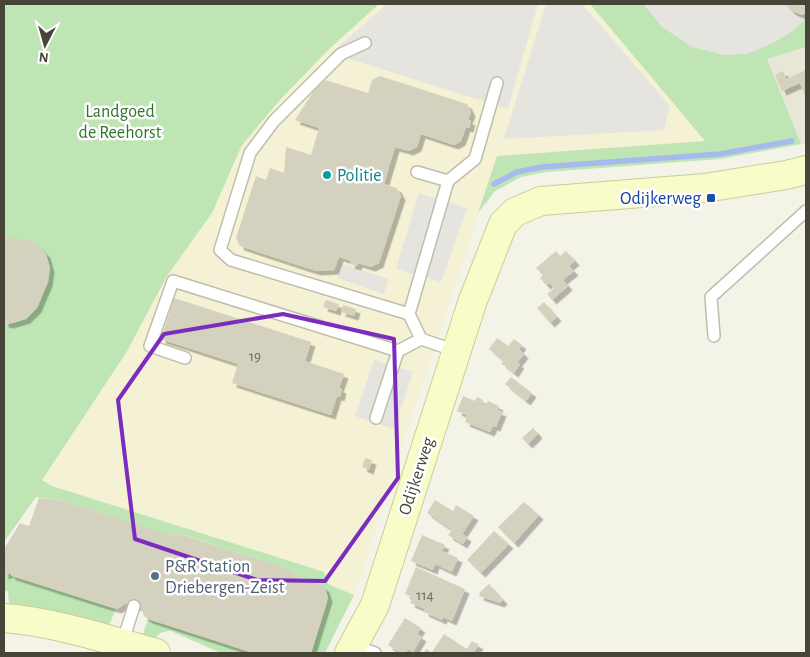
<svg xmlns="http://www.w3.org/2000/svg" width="810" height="657" font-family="'Alegreya Sans',sans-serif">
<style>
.residential{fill:#e7e7d6}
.commercial{fill:#f4f1d4}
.green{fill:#bee5b3}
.parking{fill:#e5e4df}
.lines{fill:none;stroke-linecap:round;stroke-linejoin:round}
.stream{stroke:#a7baed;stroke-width:5.5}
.building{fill:#d4d2be;filter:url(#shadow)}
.lane-casing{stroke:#bebeab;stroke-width:14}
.secondary-casing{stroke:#cace97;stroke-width:30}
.lane{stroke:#fff;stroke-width:11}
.secondary{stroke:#f8fcc9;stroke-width:28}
.marked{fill:none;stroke:#7b2cbf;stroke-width:4;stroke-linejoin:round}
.culture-dot{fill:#0f9aa8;stroke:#fff;stroke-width:2}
.transit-dot{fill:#1a4fb4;stroke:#fff;stroke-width:2}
.service-dot{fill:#5c6f8a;stroke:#fff;stroke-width:2}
.labels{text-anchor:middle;stroke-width:5;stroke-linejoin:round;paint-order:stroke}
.number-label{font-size:15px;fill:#6a6859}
.park-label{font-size:18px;fill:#31752d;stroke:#fff}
.culture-label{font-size:18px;fill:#0d838f;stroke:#fff;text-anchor:start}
.transit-label{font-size:18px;fill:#164399;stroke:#fff;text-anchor:end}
.street-label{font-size:18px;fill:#464537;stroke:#fff}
.service-label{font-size:18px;fill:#4e5e75;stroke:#fff;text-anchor:start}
</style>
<defs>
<filter id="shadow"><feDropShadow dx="4.5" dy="4.5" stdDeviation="0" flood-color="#0004"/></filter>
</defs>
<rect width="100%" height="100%" fill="#f3f3e8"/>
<!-- residential -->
<path class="residential" d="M806 47V143L801 144 766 59Z"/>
<!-- commercial -->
<path class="commercial" d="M379 4H590L705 142 497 156 354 595 329 586 323 572 52 486 42 481 126 353 167 276 212 213 242 145 280 100 329 49Z"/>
<!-- green -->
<path class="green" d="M4 4H379L329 49 280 100 242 145 212 213 167 276 126 353 42 480 52 486 324 572 328 584 354 595 325 653H311L327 603 317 583 299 577 290 570 181 534 168 535 61 500 36 497 4 542Z
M590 4H806V47L767 59 801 144 720 159 546 172 521 177 495 191 478 213 497 156 705 141Z
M8 569 116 608 109 626 9 604 8 591 4 592V573Z
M148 619 254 653H221L171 631C163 631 158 633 154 641L143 634Z"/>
<!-- parking -->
<path class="parking" d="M387 4H538L508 109 331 53Z
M546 4H582L670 106 664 130 504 139Z
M643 4H806V19L791 32 773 43 747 54 723 55 692 47 662 27Z
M419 193 467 208 441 282 396 269Z
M341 263 388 279 384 294 337 278Z
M374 360 413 372 394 429 355 416Z"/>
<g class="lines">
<!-- stream -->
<path class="stream" d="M494 184 517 172 542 167 720 154 792 141"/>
</g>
<!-- building -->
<path class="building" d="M785 4H806V13L802 15 792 11Z
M806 70V98L800 83 782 91 775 75 783 71 786 79Z
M380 76 467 104 471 112 468 120 471 121 469 128 466 127 461 141 454 145 421 134 417 147 409 151 395 147 384 184 397 188 401 196 379 263 371 267 358 263 357 266 350 264 351 261 339 257 334 270 316 271 240 246 236 238 256 176 266 180 270 168 284 173 286 147 311 155 319 128 295 120 313 92 325 80 368 93 372 80Z
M4 237 27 240 38 245 46 254 50 268 48 282 37 308 26 319 9 324 4 323Z
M556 251 560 256 566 251 575 261 569 266 574 271 563 280 568 286 552 300 547 294 554 288 549 283 546 285 540 278 543 275 536 268Z
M174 298 311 342 305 361 344 374 339 388 342 389 340 397 337 396 331 415 232 383 238 364 161 339Z
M326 300 339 304 336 311 323 307Z
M544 302 557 317 550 323 537 308Z
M343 305 356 309 354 316 341 312Z
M497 338 508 346 514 339 522 345 519 349 524 354 517 363 520 364 514 373 501 363 504 361 489 349Z
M511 377 532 393 526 401 505 384Z
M463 396 475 401 477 397 483 400 482 404 486 405 488 401 499 406 497 410 502 412 496 427 493 426 490 432 465 422 467 415 457 411Z
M533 428 538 434 528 444 522 438Z
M365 458 372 460 369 470 362 467Z
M39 498 61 500 169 535 180 534 291 570 298 577 321 585 325 588 328 598 311 653H253L148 619 144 616 141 608 126 603 117 609 113 608 12 576 9 573 4 575V549L20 523 29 526Z
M435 500 453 511 456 505 474 516 462 534 467 537 463 544 448 535 452 530 427 513Z
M524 502 539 515 514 543 498 527Z
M494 531 509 544 481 573 467 560Z
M422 535 445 545 442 551 458 558 452 572 435 564 433 570 411 561Z
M416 567 465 589 452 621 443 617 442 620 424 612 425 609 410 603 412 597 405 594Z
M489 584 503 600 500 603 479 596 480 592Z
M405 618 421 628 417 634 422 637 413 652 408 649 405 653H401L388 645Z
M444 634 467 649 472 641 479 645 473 653H423L426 649 432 652Z"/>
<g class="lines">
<!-- lane casing -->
<g class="lane-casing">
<path id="lane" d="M365 43 341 54 274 121 250 153 220 250 231 260 409 314
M448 181 475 159 497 83
M714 336 711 297 806 211
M421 339 456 351
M398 351 421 339 409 314 448 181 417 172
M185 358 150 346 173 281 398 351 376 418
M122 644 134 606
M353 646 375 653"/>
</g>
<!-- secondary casing -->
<g class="secondary-casing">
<path id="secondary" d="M4 618C55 622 107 639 156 653
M349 653 375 605 472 303 503 224 515 212 541 201 705 188 786 175 806 170"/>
</g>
<!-- lane -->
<use href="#lane" class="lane"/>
<!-- secondary -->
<use href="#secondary" class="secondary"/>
</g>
<!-- marked area -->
<path class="marked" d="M283 314 394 339 398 478 325 581 257 580 135 539 118 400 164 334Z"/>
<!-- markers -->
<circle class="culture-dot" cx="327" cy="175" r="5"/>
<rect class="transit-dot" x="706" y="193" width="10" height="10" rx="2.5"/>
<circle class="service-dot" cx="155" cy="576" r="5"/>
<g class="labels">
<!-- number labels -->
<g class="number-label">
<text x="255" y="361">19</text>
<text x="425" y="600">114</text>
</g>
<!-- park labels -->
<g class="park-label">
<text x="120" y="117">Landgoed<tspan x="120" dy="21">de Reehorst</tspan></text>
</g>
<!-- culture labels -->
<g class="culture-label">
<text x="337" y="181">Politie</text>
</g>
<!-- transit labels -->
<g class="transit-label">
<text x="701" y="204">Odijkerweg</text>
</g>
<!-- street labels -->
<g class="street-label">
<text transform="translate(416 476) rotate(-72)" y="6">Odijkerweg</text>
</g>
<!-- service labels -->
<g class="service-label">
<text x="165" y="572">P&amp;R Station<tspan x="165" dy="21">Driebergen-Zeist</tspan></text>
</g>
</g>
<!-- border -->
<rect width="810" height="657" fill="none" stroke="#464537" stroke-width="10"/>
<!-- north arrow -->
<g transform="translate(45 45) rotate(186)" stroke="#ffffff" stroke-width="4" paint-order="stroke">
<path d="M0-4L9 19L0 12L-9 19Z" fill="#464537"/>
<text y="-8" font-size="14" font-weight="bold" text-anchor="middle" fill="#464537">N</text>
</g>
</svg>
